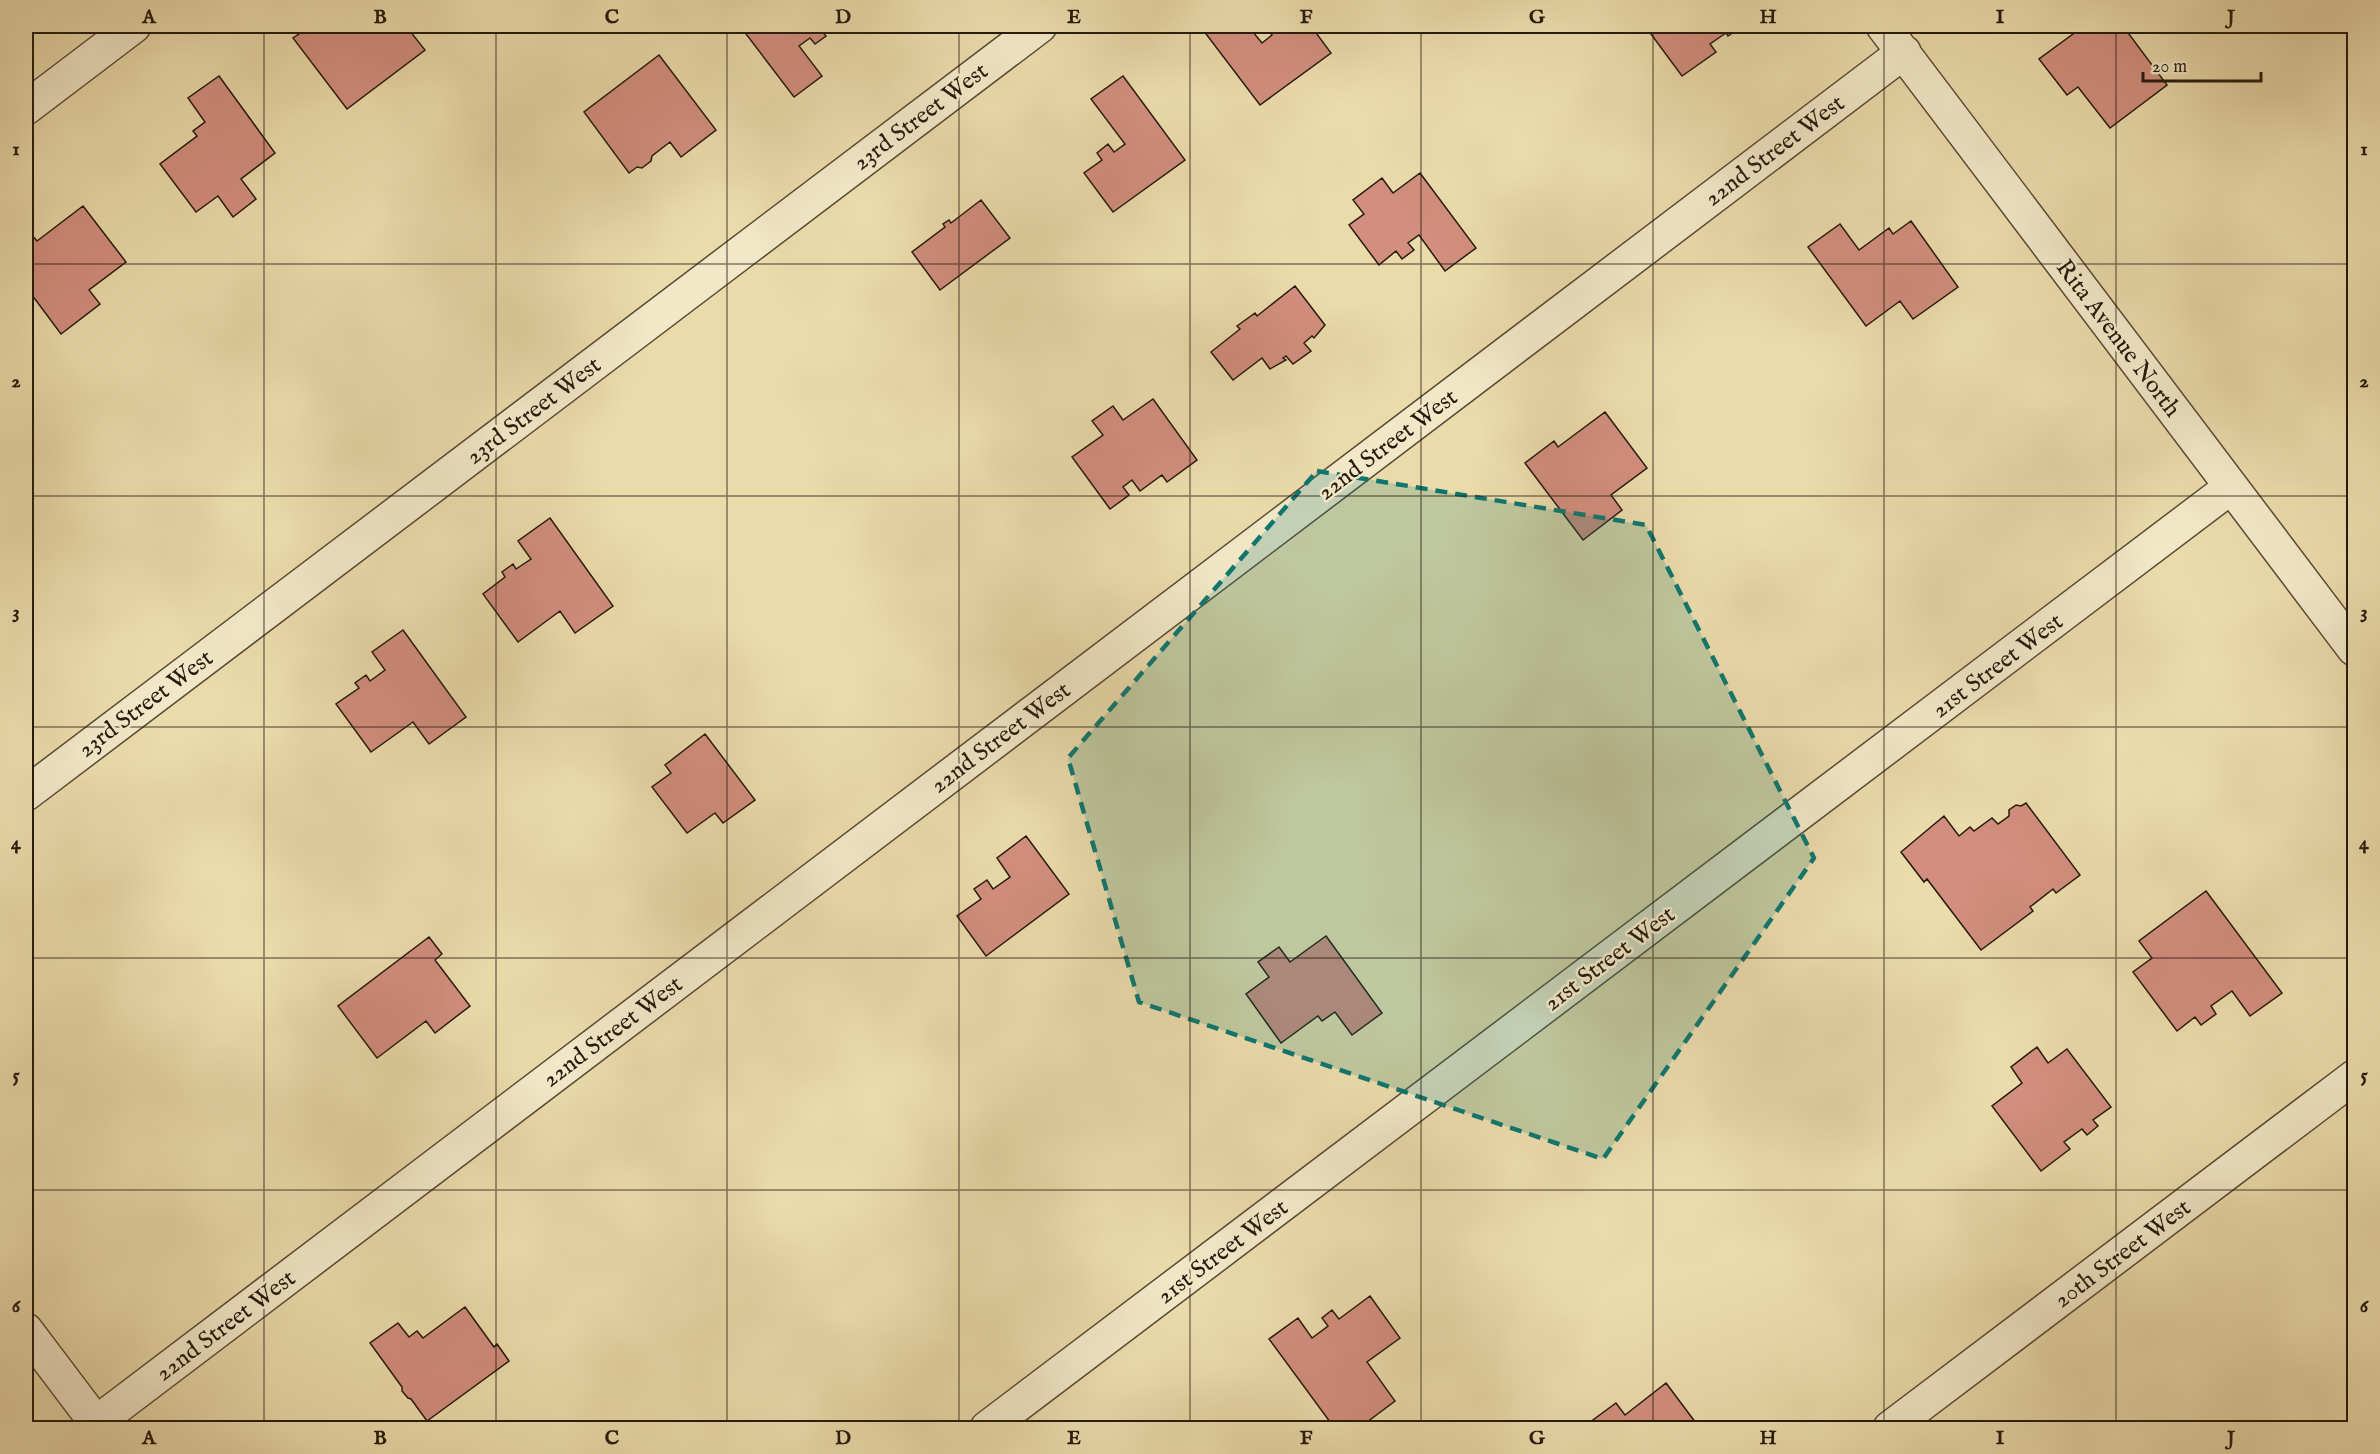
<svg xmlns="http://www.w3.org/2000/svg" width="2380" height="1454" font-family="'IM FELL English',serif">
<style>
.building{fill:#d28e7e;stroke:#251a0e;stroke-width:1.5}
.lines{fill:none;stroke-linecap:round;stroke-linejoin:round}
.minor-casing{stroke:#564a35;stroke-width:36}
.minor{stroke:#f2e8c8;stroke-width:33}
.marked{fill:#0f766e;fill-opacity:0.2;stroke:#0f766e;stroke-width:4.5;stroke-dasharray:12 8;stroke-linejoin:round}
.grid{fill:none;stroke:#251a0e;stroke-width:1.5;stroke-opacity:0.55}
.labels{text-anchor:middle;stroke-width:5;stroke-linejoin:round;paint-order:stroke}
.street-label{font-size:24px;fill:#251a0e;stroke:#f2e8c8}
.neatline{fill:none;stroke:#251a0e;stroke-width:2}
.grid-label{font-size:20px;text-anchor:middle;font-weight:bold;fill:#251a0e}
</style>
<rect width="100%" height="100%" fill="#ebdbab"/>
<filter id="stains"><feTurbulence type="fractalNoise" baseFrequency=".00333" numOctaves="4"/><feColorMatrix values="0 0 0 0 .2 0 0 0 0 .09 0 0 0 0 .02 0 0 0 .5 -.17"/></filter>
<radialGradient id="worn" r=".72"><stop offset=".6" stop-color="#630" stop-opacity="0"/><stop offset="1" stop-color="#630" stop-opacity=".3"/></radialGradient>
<!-- building -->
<path class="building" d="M311 26H406L425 50 347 109 293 38Z
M740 26H827L821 30 826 36 815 44 810 38 799 46 822 76 794 97Z
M1200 26H1248L1262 43 1272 35 1267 28 1270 26H1311L1331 53 1260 105Z
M1645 26H1736L1737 30 1728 36 1726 33 1710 44 1716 52 1682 76Z
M2084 26H2123L2167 85 2110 128 2078 87 2067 95 2039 59Z
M659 55 716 130 681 157 670 142 652 156 651 161 642 168 637 167 629 173 584 112Z
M219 76 275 153 241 179 256 199 233 217 218 196 196 212 160 164 197 136 193 131 205 122 188 98Z
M1123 76 1185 160 1113 212 1084 173 1102 160 1097 153 1108 144 1114 152 1125 144 1091 99Z
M1420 173 1476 248 1445 271 1419 235 1408 243 1414 250 1402 259 1396 251 1379 265 1349 225 1364 214 1353 200 1382 178 1393 193Z
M981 200 1010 238 940 290 912 252 945 227 943 224 949 220 951 223Z
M83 206 126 262 89 290 100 304 61 334 26 287V241L32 235 37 241Z
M1911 221 1958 287 1913 319 1900 301 1866 326 1808 247 1840 224 1859 250 1889 228 1893 234Z
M1295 286 1325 325 1314 338 1312 336 1304 343 1311 351 1293 364 1286 356 1283 358 1286 360 1270 369 1262 358 1233 380 1211 352 1240 329 1237 326 1255 313 1257 316Z
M1153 399 1197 460 1167 482 1162 475 1140 491 1132 480 1123 487 1129 495 1110 509 1072 457 1103 435 1092 421 1113 406 1123 420Z
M1605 412 1647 468 1611 495 1622 510 1583 540 1525 463 1554 441 1558 447Z
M550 518 613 606 575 633 560 611 518 642 483 594 505 577 502 572 513 564 516 569 531 559 518 541Z
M403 630 466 717 429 744 413 722 371 752 336 704 359 688 355 683 366 675 370 681 385 670 372 652Z
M705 734 755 800 723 823 715 813 687 833 652 787 671 773 665 765Z
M2026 803 2080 875 2056 893 2053 889 2030 907 2033 911 1981 950 1927 879 1924 882 1901 852 1944 816 1959 836 1970 827 1974 831 1992 818 1998 824 2009 816V810L2016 805 2021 806Z
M1026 836 1069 894 986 956 957 916 981 899 974 889 987 880 993 889 1010 877 997 858Z
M2206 891 2282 993 2250 1016 2232 991 2211 1006 2216 1014 2201 1025 2195 1017 2177 1031 2133 972 2152 958 2139 941Z
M1326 936 1382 1013 1352 1035 1335 1012 1322 1021 1318 1016 1281 1043 1246 994 1269 977 1258 962 1279 947 1290 962Z
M429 937 442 954 435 960 470 1006 435 1033 426 1021 377 1058 338 1006Z
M2037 1047 2048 1063 2067 1049 2111 1107 2093 1120 2098 1126 2087 1135 2082 1129 2064 1142 2070 1149 2041 1171 1992 1106 2022 1083 2011 1067Z
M1370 1296 1400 1338 1367 1362 1395 1401 1363 1425 1333 1426 1269 1339 1298 1318 1312 1338 1328 1326 1322 1318 1332 1310 1339 1319Z
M465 1307 494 1347 497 1344 509 1361 427 1421 411 1399 408 1398 402 1391V1387L370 1343 398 1323 409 1337 417 1331 423 1338Z
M1666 1383 1699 1427 1697 1428H1582L1616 1403 1625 1415Z"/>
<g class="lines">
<!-- minor casing -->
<g class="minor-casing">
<path id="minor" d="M1883 26 2354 649
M26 108 134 26
M26 794 1040 26
M26 1330 100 1428
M96 1423 1904 52
M987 1428 2231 487
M1890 1428 2354 1077"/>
</g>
<!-- minor -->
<use href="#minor" class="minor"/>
</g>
<!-- marked area -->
<path class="marked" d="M1317 471 1646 525 1814 858 1603 1159 1139 1002 1068 758Z"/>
<!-- grid -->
<path class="grid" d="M264 26V1428M496 26V1428M727 26V1428M959 26V1428M1190 26V1428M1421 26V1428M1653 26V1428M1884 26V1428M2116 26V1428M26 264H2354M26 496H2354M26 727H2354M26 958H2354M26 1190H2354"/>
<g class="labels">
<!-- street labels -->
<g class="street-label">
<text transform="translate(920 116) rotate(-37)" y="8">23rd Street West</text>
<text transform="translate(1774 150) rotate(-37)" y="8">22nd Street West</text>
<text transform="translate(2119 338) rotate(53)" y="8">Rita Avenue North</text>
<text transform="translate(533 410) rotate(-37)" y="8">23rd Street West</text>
<text transform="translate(1387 444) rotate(-37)" y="8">22nd Street West</text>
<text transform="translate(1997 665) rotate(-37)" y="8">21st Street West</text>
<text transform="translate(145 703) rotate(-37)" y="8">23rd Street West</text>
<text transform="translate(1000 737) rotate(-37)" y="8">22nd Street West</text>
<text transform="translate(1609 958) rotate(-37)" y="8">21st Street West</text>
<text transform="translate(612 1031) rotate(-37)" y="8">22nd Street West</text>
<text transform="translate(1222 1251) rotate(-37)" y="8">21st Street West</text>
<text transform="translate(2122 1253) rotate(-37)" y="8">20th Street West</text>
<text transform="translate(225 1325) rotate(-37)" y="8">22nd Street West</text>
</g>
</g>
<!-- margin -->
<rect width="2380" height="1454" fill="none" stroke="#ebdbab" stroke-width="66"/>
<!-- scale -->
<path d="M2143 72v9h118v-9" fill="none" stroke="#251a0e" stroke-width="3"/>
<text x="2152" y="72" font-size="18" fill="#251a0e" stroke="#f2e8c8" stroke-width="4.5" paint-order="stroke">20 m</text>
<rect x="33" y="33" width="2314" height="1388" class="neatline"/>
<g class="grid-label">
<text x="149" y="23">A</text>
<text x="380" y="23">B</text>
<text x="612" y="23">C</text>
<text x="843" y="23">D</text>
<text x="1074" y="23">E</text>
<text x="1306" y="23">F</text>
<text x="1537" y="23">G</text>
<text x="1768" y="23">H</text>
<text x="2000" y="23">I</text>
<text x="2231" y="23">J</text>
<text x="16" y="155">1</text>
<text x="2364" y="155">1</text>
<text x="16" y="387">2</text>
<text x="2364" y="387">2</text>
<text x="16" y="618">3</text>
<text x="2364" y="618">3</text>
<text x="16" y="849">4</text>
<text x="2364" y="849">4</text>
<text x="16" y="1081">5</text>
<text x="2364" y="1081">5</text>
<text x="16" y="1312">6</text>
<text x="2364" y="1312">6</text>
<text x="149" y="1444">A</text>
<text x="380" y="1444">B</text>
<text x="612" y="1444">C</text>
<text x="843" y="1444">D</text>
<text x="1074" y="1444">E</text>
<text x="1306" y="1444">F</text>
<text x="1537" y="1444">G</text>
<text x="1768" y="1444">H</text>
<text x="2000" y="1444">I</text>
<text x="2231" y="1444">J</text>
</g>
<rect width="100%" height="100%" filter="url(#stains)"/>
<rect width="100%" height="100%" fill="url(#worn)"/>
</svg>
